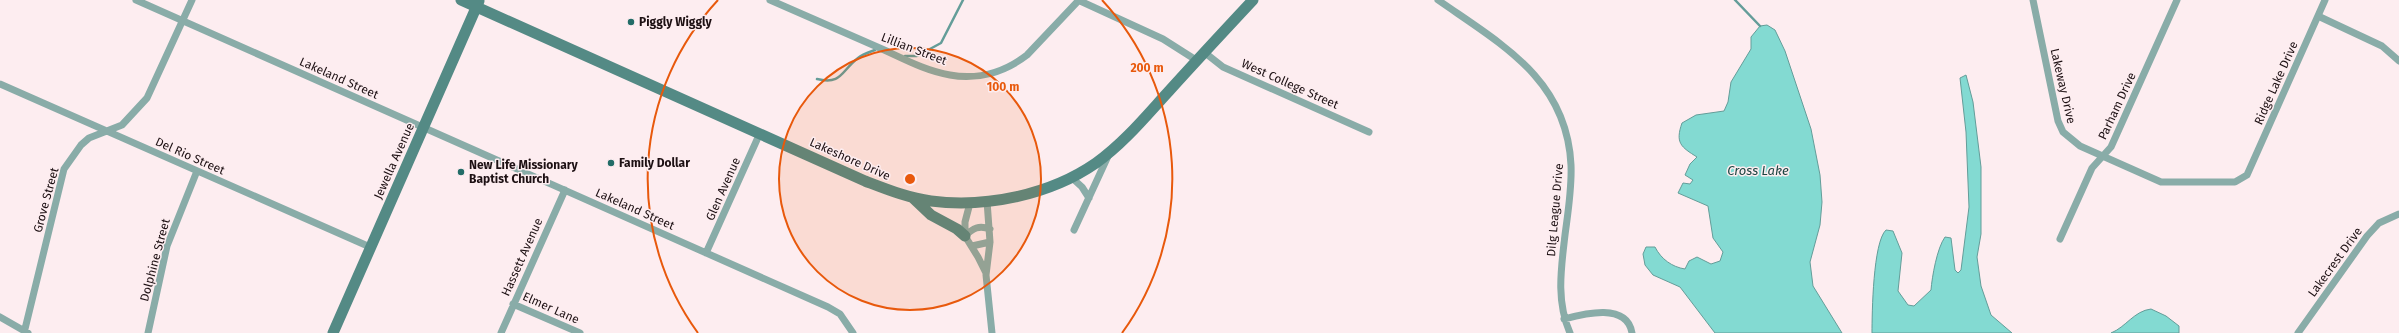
<svg xmlns="http://www.w3.org/2000/svg" width="2399" height="333" font-family="'Fira Sans',sans-serif">
<style>
.water{fill:#83dad2;stroke:#649d99}
.lines{fill:none;stroke-linecap:round;stroke-linejoin:round}
.stream{stroke:#649d99;stroke-width:2.5}
.street{stroke:#89aca8;stroke-width:7}
.secondary{stroke:#548a85;stroke-width:11}
.ring{fill:none;stroke:#e8590c;stroke-width:2}
.poi-dot{fill:#226c67;stroke:#fdedf0;stroke-width:1.5}
.labels{text-anchor:middle;stroke-width:3;stroke-linejoin:round;paint-order:stroke}
.poi-label{font-size:12px;font-weight:bold;fill:#1d1013;stroke:#fdedf0;text-anchor:start}
.street-label{font-size:12px;fill:#1d1013;stroke:#fdedf0}
.water-label{font-size:13px;font-style:italic;fill:#1b4441;stroke:#fdedf0}
.centre{fill:#e8590c;stroke:#fdedf0;stroke-width:2}
.ring-label{font-size:12px;text-anchor:middle;font-weight:bold;fill:#e8590c;stroke:#fdedf0;stroke-width:3;stroke-linejoin:round;paint-order:stroke}
</style>
<rect width="100%" height="100%" fill="#fdedf0"/>
<!-- water -->
<path class="water" d="M1767 25 1775 30 1785 51 1811 129 1820 175 1822 202 1820 225 1810 262 1813 286 1842 333H1715L1680 287 1653 275 1645 265 1643 254 1646 247H1655C1661 259 1672 267 1685 269L1689 261 1697 257 1711 264 1720 261 1723 252 1713 238 1708 206 1678 193 1683 183 1690 184 1693 180 1685 175 1690 164 1697 157C1681 147 1675 143 1682 123L1696 115 1724 111 1728 102 1731 82 1751 49V37L1760 26Z
M1966 75 1973 102 1981 167V234L1977 257 1981 286 1991 315 2012 333H1872C1872 313 1873 242 1886 230L1893 231 1902 253 1898 291 1908 305 1914 306 1931 290C1932 277 1937 248 1945 237L1951 238 1955 270 1958 273 1961 270 1969 207 1966 132 1960 78Z
M2151 309 2166 316 2179 326V333H2111C2126 327 2134 311 2151 309Z"/>
<g class="lines">
<!-- stream -->
<path class="stream" d="M1735 0 1760 26
M905 56H917L941 43 963 0
M817 79C842 85 841 71 858 58 863 54 870 52 875 50"/>
<!-- street -->
<path class="street" d="M136 0 828 307 840 314 853 333
M770 0C807 16 845 33 882 49 904 59 926 71 950 75 978 80 1005 72 1027 55L1079 0
M1078 0 1163 39 1196 60
M1438 0C1501 44 1567 79 1571 165 1572 188 1568 212 1565 235 1561 269 1556 301 1570 333
M2033 0 2058 121 2063 132 2080 146 2161 182H2235L2247 175 2325 0
M2318 16 2382 46 2399 61
M1204 52 1223 67 1369 132
M0 84 370 247
M1071 177 1082 187 1089 198
M987 201 990 242 986 275 992 333
M970 203 965 222V236L978 257 986 273
M1074 230 1109 154
M965 236C973 228 979 225 990 229
M2060 239 2092 168 2111 147 2177 0
M972 246 990 242
M706 253 760 133
M513 304 580 333
M0 317 28 333
M1564 319C1583 314 1627 302 1632 333
M24 333 64 169 81 145 89 138 122 125 147 98 192 0
M148 333 167 246 197 171
M501 333 565 190
M2298 333 2367 236 2379 223 2399 214"/>
<!-- secondary -->
<path class="secondary" d="M461 0 865 181C886 189 908 198 931 201 986 208 1050 195 1096 163 1124 143 1146 116 1169 91 1197 60 1225 30 1253 0
M912 197 931 215 957 229 965 236
M333 333 479 1"/>
</g>
<!-- distance rings -->
<circle cx="910" cy="179" r="131" fill="#e8590c" fill-opacity=".12"/>
<g class="ring">
<circle cx="910" cy="179" r="131"/>
<path d="M698 333A262 262 0 0 1 718 0M1102 0A262 262 0 0 1 1122 333"/>
</g>
<!-- markers -->
<g class="poi-dot">
<circle cx="631" cy="22" r="4"/>
<circle cx="611" cy="163" r="4"/>
<circle cx="461" cy="172" r="4"/>
</g>
<g class="labels">
<!-- poi labels -->
<g class="poi-label">
<text x="639" y="26">Piggly Wiggly</text>
<text x="619" y="167">Family Dollar</text>
<text x="469" y="169">New Life Missionary<tspan x="469" dy="14">Baptist Church</tspan></text>
</g>
<!-- street labels -->
<g class="street-label">
<text transform="translate(914 49) rotate(21)" y="4">Lillian Street</text>
<text transform="translate(339 78) rotate(24)" y="4">Lakeland Street</text>
<text transform="translate(2276 83) rotate(-66)" y="4">Ridge Lake Drive</text>
<text transform="translate(1290 84) rotate(24)" y="4">West College Street</text>
<text transform="translate(2063 86) rotate(77)" y="4">Lakeway Drive</text>
<text transform="translate(2117 106) rotate(-65)" y="4">Parham Drive</text>
<text transform="translate(190 156) rotate(24)" y="4">Del Rio Street</text>
<text transform="translate(850 159) rotate(24)" y="4">Lakeshore Drive</text>
<text transform="translate(394 161) rotate(-66)" y="4">Jewella Avenue</text>
<text transform="translate(723 189) rotate(-66)" y="4">Glen Avenue</text>
<text transform="translate(46 200) rotate(-75)" y="4">Grove Street</text>
<text transform="translate(635 209) rotate(24)" y="4">Lakeland Street</text>
<text transform="translate(1555 210) rotate(-85)" y="4">Dilg League Drive</text>
<text transform="translate(522 257) rotate(-66)" y="4">Hassett Avenue</text>
<text transform="translate(155 260) rotate(-75)" y="4">Dolphine Street</text>
<text transform="translate(2335 262) rotate(-54)" y="4">Lakecrest Drive</text>
<text transform="translate(551 308) rotate(24)" y="4">Elmer Lane</text>
</g>
<!-- water labels -->
<g class="water-label">
<text x="1758" y="175">Cross Lake</text>
</g>
</g>
<circle cx="910" cy="179" r="6" class="centre"/>
<g class="ring-label">
<text x="1147" y="72">200 m</text>
<text x="1003" y="91">100 m</text>
</g>
</svg>
